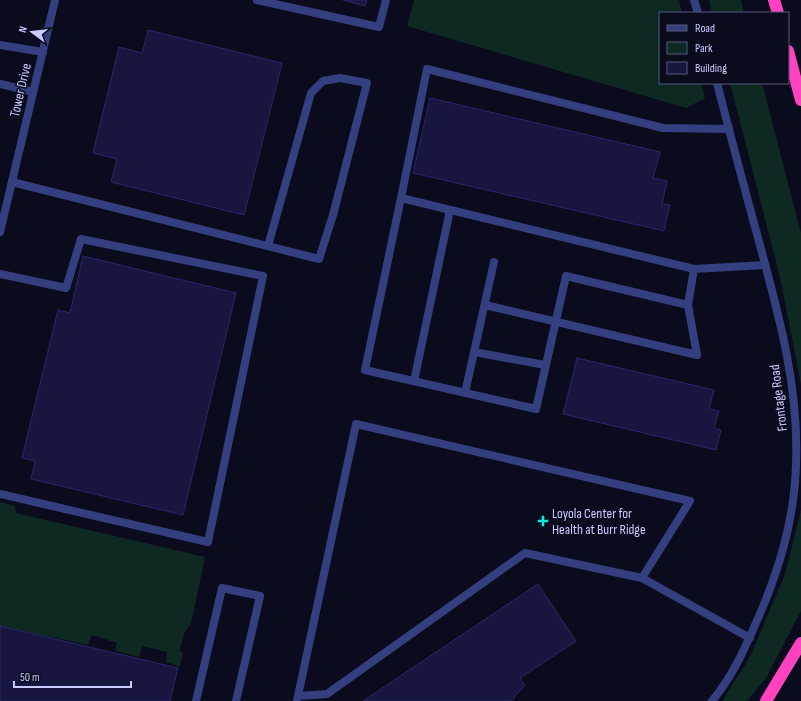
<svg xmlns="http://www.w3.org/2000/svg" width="801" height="701" font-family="'Sofia Sans Condensed',sans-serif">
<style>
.green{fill:#0e2822}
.building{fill:#17163f;stroke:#28276c}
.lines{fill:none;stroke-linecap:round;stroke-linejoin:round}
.service{stroke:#343f7f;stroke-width:8}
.minor{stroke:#343f7f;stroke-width:8}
.motorway{stroke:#ff43c0;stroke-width:12}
.poi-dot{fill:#00f3dd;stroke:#0b0b1e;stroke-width:1.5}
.labels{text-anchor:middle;stroke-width:3;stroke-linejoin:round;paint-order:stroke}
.street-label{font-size:14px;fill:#c8ccff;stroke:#0b0b1e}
.poi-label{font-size:14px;fill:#c8ccff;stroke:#0b0b1e;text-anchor:start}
</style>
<rect width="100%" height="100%" fill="#0b0b1e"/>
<!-- green -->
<path class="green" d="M414 0H679L682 13H660V83H701L705 98 686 108 407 26Z
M709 0H741L744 13H712Z
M730 83H762L801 233V385L780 277Z
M0 502 15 506 16 513 205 557 191 624C183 632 182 640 180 651L183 652 180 667 166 662 167 652 142 646 139 657 115 651 117 643 92 635 88 645 0 626Z
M801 510V611L766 678 747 701H722L750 657 785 574Z"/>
<!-- building -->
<path class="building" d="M343 0H367L365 6Z
M148 30 282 63 244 215 111 182 117 159 93 153 119 47 142 53Z
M430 98 660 152 653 178 667 181 662 204 670 205 664 231 413 173Z
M83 256 236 293 183 515 31 479 35 461 22 458 58 310 70 313Z
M577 358 714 390 709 409 719 411 714 428 721 430 716 450 563 414Z
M538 584 576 641 520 678 525 685 511 701H363Z
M0 626 178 668 170 701H0Z"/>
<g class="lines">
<!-- service -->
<path class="service" d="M257 0 379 27 386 0
M0 45 43 52
M0 84 33 92
M12 182 319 259 333 215 367 83 340 78 323 81 311 93 268 246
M401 198 427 69 663 128 729 129
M0 274 66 288 81 239 263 276 208 542 0 494
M485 305 697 355 688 305 694 269
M688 305 566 276 536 409 365 370 401 198 694 269 765 265
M474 352 545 365
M414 381 450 210
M465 393 494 262
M298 696 356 424 690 501 642 578
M297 700 298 696 327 694 525 553 642 578 750 638
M196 701 222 588 260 596 236 701"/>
<!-- minor -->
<path class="minor" d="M694 0 698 13
M0 232 55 0
M712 701C733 676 746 646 759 616 780 568 795 515 796 463 799 390 780 319 761 249 746 194 731 138 717 83"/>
<!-- motorway -->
<path class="motorway" d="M774 0 778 13
M788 51 801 100
M766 701 801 643"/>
</g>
<!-- markers -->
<path class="poi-dot" d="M541 515h4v4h4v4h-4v4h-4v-4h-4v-4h4z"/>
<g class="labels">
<!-- street labels -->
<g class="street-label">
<text transform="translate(20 90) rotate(-77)" y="5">Tower Drive</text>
<text transform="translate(778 398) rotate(-97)" y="5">Frontage Road</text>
</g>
<!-- poi labels -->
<g class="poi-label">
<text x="552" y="518">Loyola Center for<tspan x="552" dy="16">Health at Burr Ridge</tspan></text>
</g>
</g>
<!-- legend -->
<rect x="659" y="12" width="130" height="72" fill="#0b0b1e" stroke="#575878"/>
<rect x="667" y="25" width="20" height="6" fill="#343f7f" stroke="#575878"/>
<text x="695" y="32" font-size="12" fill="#c8ccff">Road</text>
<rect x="667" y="42" width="20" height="12" fill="#0e2822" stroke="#575878"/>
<text x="695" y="52" font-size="12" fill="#c8ccff">Park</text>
<rect x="667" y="62" width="20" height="12" fill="#17163f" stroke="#575878"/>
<text x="695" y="72" font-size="12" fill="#c8ccff">Building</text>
<!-- north arrow -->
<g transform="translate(32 32) rotate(285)" stroke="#0b0b1e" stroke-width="3" paint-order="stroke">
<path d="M0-3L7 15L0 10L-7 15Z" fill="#c8ccff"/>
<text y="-6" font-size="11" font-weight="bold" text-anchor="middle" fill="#c8ccff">N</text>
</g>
<!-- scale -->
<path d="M14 681v6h117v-6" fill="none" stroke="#c8ccff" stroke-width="2"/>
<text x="20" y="681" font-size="12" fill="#c8ccff" stroke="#0b0b1e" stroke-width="3" paint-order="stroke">50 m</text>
</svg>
